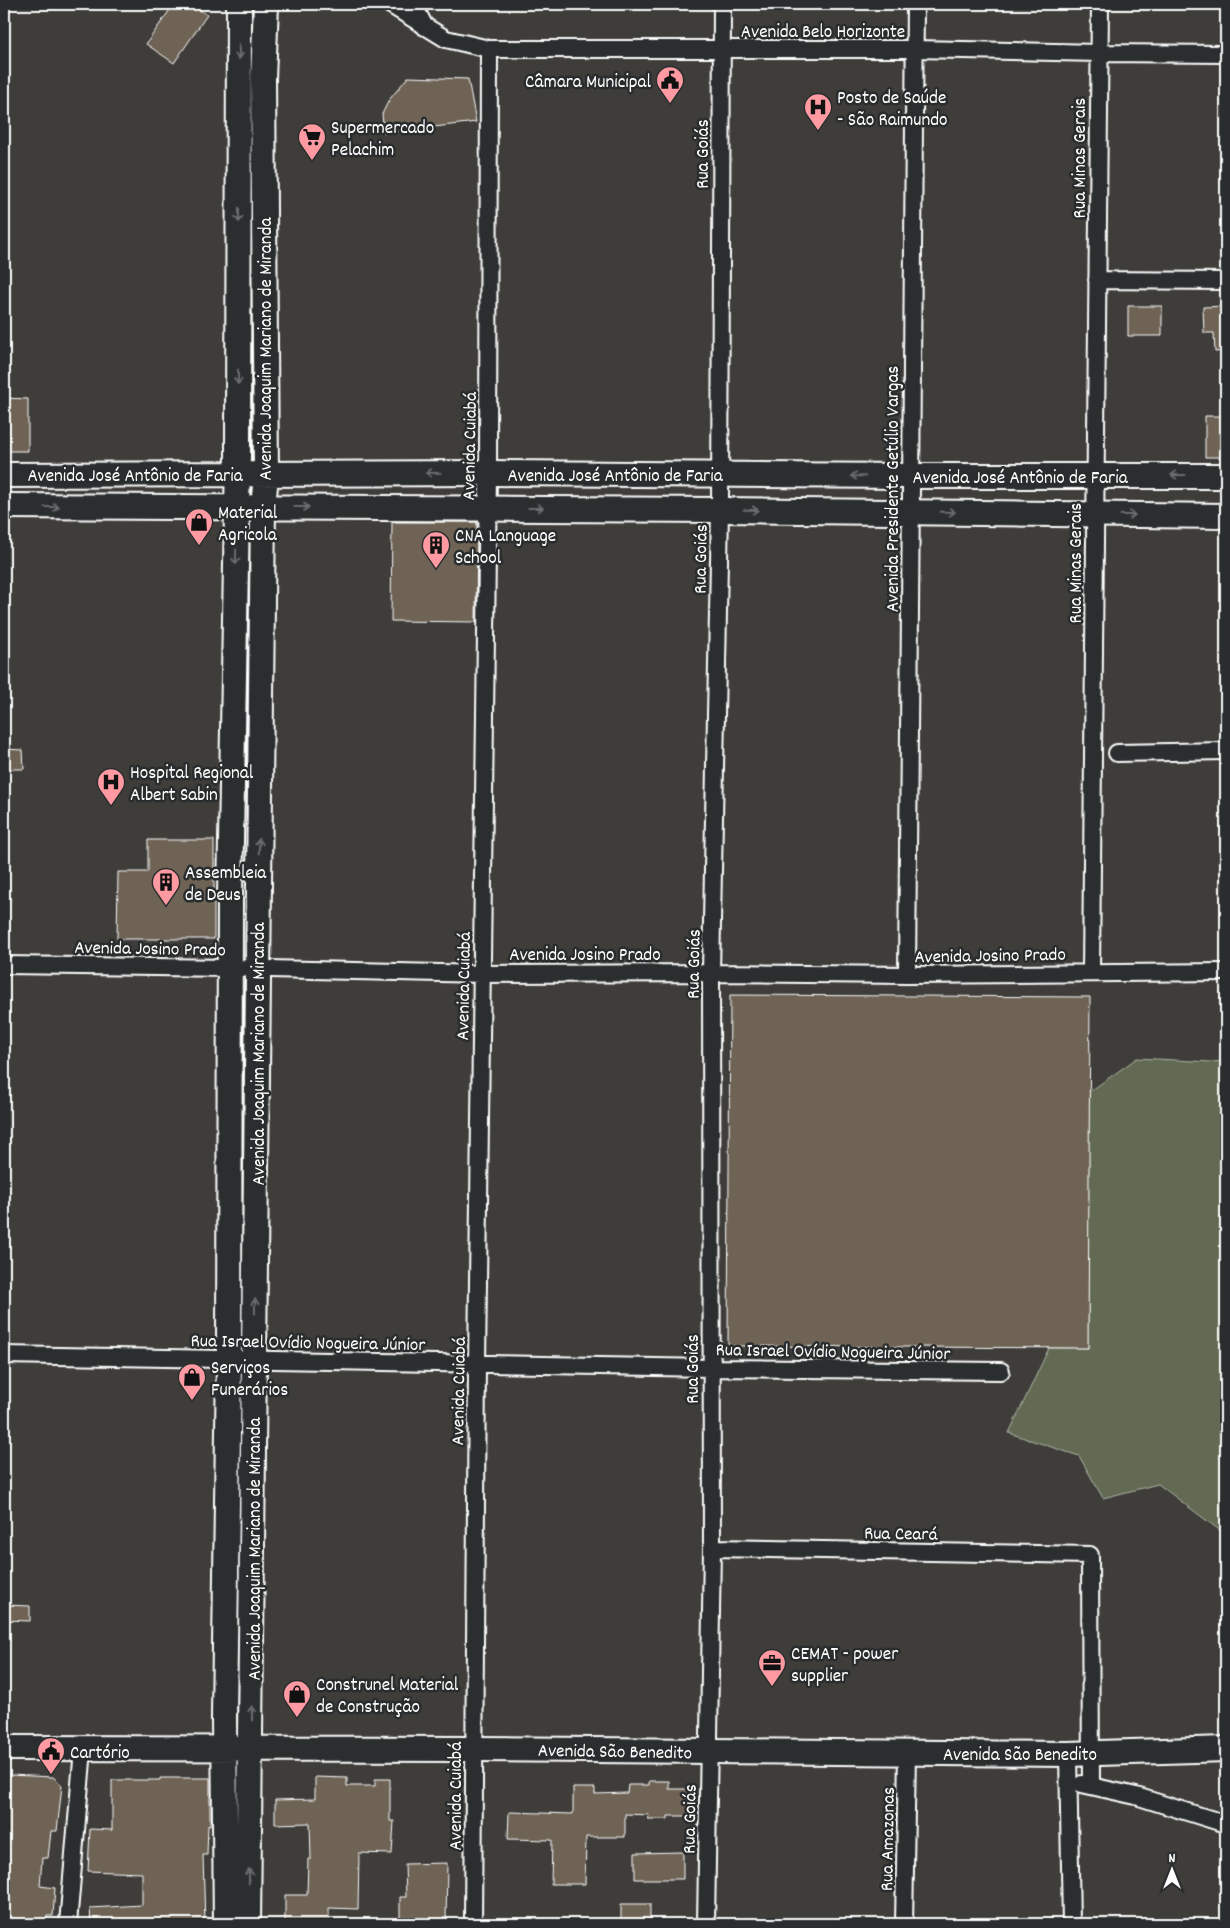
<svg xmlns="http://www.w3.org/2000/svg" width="1230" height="1928" font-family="Dekko,sans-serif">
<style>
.green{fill:#626b52;stroke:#b0b5a8}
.building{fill:#6e6355;stroke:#fff}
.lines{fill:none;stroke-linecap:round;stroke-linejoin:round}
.street-casing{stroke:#fff;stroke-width:20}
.secondary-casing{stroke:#fff;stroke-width:28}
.street{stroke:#2a2d2e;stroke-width:16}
.secondary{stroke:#2a2d2e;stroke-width:24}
.oneway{stroke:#6a6c6d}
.labels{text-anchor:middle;stroke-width:5;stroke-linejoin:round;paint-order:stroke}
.street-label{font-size:19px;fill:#fff;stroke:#2a2d2e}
.poi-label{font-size:19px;fill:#fff;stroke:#2a2d2e;text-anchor:start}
</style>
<rect width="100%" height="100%" fill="#3e3d3a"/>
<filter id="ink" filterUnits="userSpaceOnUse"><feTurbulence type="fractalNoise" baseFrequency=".02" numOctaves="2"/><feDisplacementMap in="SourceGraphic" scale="10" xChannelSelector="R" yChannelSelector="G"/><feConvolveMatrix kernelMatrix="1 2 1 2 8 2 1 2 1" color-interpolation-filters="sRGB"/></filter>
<g filter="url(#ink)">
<!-- green -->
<path class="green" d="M1137 1058 1212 1062 1226 1061V1535L1158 1484 1103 1498 1079 1456 1009 1433 1049 1348H1088L1089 1092Z"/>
<!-- building -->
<path class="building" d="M174 4H191L207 15 174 63 146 44Z
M408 77 468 79 476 122 384 133 382 114 389 100Z
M1128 306H1162V336H1128Z
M1226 306V351L1215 352 1214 333H1204L1203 307Z
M4 398 28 399V451H4Z
M1205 416H1226V457H1205Z
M392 522H477L476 622 391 621Z
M4 749 23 750 24 769H4Z
M148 840H214V939H117L118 872H148Z
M730 995 1090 997 1088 1348 728 1346Z
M4 1605 30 1606V1621L4 1620Z
M9 1775 53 1777 62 1785 57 1831H51L48 1858H42L40 1886 55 1888 53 1916H47L46 1924H4V1776Z
M315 1777 347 1778V1786H375V1779H390V1821H394L392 1854 359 1853 358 1909 329 1908V1924L285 1922V1895H307L308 1859H311L310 1823 275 1824V1800L315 1799Z
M160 1778H210V1825H208L207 1855H203L205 1924H91L90 1908 142 1905V1873L88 1871 90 1829 112 1830V1780H160Z
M649 1781H669V1789H691V1816H668V1819H648L649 1815 625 1814V1837H586L585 1884H551L552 1840 508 1839 509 1812 573 1814V1788H595V1794L627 1793 628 1785H649Z
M683 1852V1879H635V1853Z
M447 1863 446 1924 400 1923V1897H406L405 1864Z
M621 1904H650V1923L621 1922Z"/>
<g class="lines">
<!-- street casing -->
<g class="street-casing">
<path id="street" d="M389 4 446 39 489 49H915L1099 53 1226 54
M413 4 425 27
M1097 280 1226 281
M1117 753 1226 751
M4 965 230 968 483 974 711 973 907 975 1226 972
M1091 973 1100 4
M907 975 915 4
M4 1355 711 1368 1001 1371
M712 1548 1090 1555 1091 1786
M1068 1754 1071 1924
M1082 1784 1136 1796 1226 1824
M68 1924 83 1749
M473 1924 477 1364 488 473 489 49
M706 1924 712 1548 711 973 720 510 722 4
M904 1924 907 1753"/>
</g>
<!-- secondary casing -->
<g class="secondary-casing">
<path id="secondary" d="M4 475 488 473 911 476H1226
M4 506 720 510 1226 516
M4 1748 474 1749 1068 1754 1226 1749
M226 1924 224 1718 229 1360 230 895 238 455 239 4
M248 1924 263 507 266 475 263 79 266 4"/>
</g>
<!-- street -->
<use href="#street" class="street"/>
<!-- secondary -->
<use href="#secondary" class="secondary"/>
</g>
<!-- one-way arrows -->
<defs><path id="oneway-shaft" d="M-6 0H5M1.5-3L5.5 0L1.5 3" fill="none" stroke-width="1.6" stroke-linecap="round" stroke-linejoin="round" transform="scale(1.25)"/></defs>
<g class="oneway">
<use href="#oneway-shaft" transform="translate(239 52) rotate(89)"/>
<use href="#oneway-shaft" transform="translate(239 215) rotate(90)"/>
<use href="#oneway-shaft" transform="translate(238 377) rotate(90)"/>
<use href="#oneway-shaft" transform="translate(433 473) rotate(179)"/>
<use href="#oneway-shaft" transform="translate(1178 475) rotate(-180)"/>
<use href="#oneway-shaft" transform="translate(858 476) rotate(-179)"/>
<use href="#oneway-shaft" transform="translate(52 507)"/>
<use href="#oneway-shaft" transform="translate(302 507)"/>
<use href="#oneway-shaft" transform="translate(536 508)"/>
<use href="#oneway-shaft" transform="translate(751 510) rotate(1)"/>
<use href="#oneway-shaft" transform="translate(948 512) rotate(1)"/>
<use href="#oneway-shaft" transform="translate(1128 515)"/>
<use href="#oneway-shaft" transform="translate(236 557) rotate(91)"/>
<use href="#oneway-shaft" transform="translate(259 846) rotate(-89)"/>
<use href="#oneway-shaft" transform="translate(255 1306) rotate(-90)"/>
<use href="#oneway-shaft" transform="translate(252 1713) rotate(-90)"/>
<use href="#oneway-shaft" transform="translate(249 1876) rotate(-89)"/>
</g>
</g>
<!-- icons -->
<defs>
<g id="civic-pin" transform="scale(1.4375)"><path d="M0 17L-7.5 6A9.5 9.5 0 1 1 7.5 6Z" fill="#ff9aa2" stroke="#2a2d2e"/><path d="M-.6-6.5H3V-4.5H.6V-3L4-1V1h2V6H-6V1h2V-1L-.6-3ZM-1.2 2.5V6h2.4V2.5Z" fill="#111"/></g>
<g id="hospital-pin" transform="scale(1.4375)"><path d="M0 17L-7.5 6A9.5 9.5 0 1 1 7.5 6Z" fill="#ff9aa2" stroke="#2a2d2e"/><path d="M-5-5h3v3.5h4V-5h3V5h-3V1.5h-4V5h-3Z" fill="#111"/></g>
<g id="supermarket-pin" transform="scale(1.4375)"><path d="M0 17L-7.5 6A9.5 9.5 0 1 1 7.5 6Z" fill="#ff9aa2" stroke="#2a2d2e"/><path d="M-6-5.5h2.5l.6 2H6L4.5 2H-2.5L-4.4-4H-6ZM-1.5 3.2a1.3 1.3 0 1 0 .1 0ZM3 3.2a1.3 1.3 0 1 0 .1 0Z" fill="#111"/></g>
<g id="shop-pin" transform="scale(1.4375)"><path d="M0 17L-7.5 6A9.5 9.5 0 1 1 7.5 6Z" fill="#ff9aa2" stroke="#2a2d2e"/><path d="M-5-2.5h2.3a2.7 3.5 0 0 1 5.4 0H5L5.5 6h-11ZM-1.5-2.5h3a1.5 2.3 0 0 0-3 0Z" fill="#111"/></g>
<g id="building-pin" transform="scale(1.4375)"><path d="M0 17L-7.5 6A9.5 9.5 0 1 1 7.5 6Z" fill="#ff9aa2" stroke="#2a2d2e"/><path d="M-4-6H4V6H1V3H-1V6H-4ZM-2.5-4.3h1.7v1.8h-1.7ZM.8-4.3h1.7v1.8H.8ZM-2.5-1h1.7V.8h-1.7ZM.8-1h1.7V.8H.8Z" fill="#111"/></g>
<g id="office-pin" transform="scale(1.4375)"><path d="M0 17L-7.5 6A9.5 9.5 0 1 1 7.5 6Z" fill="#ff9aa2" stroke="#2a2d2e"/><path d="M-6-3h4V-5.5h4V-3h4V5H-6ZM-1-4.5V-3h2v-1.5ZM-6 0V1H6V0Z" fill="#111"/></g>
</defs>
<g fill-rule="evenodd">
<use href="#civic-pin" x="670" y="80"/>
<use href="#hospital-pin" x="818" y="107"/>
<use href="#supermarket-pin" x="312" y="137"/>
<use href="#shop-pin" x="199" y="522"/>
<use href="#building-pin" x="436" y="545"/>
<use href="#hospital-pin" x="111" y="782"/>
<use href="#building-pin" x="166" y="882"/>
<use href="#shop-pin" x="192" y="1377"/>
<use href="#office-pin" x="772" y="1663"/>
<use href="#shop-pin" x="297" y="1694"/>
<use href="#civic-pin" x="51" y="1751"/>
</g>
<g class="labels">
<!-- street labels -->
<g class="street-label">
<text x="823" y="37">Avenida Belo Horizonte</text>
<text transform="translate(701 154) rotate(-90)" y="7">Rua Goiás</text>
<text transform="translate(1078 158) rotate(-90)" y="7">Rua Minas Gerais</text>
<text transform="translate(264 349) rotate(-90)" y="7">Avenida Joaquim Mariano de Miranda</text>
<text transform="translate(468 446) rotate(-89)" y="7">Avenida Cuiabá</text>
<text x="135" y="481">Avenida José Antônio de Faria</text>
<text x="615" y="481">Avenida José Antônio de Faria</text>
<text x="1020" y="483">Avenida José Antônio de Faria</text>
<text transform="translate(891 489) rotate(-90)" y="7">Avenida Presidente Getúlio Vargas</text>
<text transform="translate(699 559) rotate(-89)" y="7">Rua Goiás</text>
<text transform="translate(1074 563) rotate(-90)" y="7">Rua Minas Gerais</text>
<text transform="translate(150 947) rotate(1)" y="7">Avenida Josino Prado</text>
<text x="585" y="960">Avenida Josino Prado</text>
<text transform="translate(990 954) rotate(-1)" y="7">Avenida Josino Prado</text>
<text transform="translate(692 964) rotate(-89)" y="7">Rua Goiás</text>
<text transform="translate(462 986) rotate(-89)" y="7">Avenida Cuiabá</text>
<text transform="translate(257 1054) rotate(-90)" y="7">Avenida Joaquim Mariano de Miranda</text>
<text transform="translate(308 1341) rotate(1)" y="7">Rua Israel Ovídio Nogueira Júnior</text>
<text transform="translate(833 1350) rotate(1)" y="7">Rua Israel Ovídio Nogueira Júnior</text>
<text transform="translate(691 1369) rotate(-90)" y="7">Rua Goiás</text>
<text transform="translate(457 1391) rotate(-89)" y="7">Avenida Cuiabá</text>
<text transform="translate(901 1532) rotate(1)" y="7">Rua Ceará</text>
<text transform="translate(253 1549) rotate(-90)" y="7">Avenida Joaquim Mariano de Miranda</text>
<text transform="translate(615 1750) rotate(1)" y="7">Avenida São Benedito</text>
<text x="1020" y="1760">Avenida São Benedito</text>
<text transform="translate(454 1796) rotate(-90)" y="7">Avenida Cuiabá</text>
<text transform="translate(688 1819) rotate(-89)" y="7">Rua Goiás</text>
<text transform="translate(886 1839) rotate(-89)" y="7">Rua Amazonas</text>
</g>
<!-- poi labels -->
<g class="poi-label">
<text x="651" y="87" text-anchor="end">Câmara Municipal</text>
<text x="837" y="103">Posto de Saúde<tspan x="837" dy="22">- São Raimundo</tspan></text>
<text x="331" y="133">Supermercado<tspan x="331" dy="22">Pelachim</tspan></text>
<text x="218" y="518">Material<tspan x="218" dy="22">Agricola</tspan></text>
<text x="455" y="541">CNA Language<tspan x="455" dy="22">School</tspan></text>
<text x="130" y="778">Hospital Regional<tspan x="130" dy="22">Albert Sabin</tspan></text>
<text x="185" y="878">Assembleia<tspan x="185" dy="22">de Deus</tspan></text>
<text x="211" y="1373">Serviços<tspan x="211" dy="22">Funerários</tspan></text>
<text x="791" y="1659">CEMAT - power<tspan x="791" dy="22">supplier</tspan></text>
<text x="316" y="1690">Construnel Material<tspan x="316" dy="22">de Construção</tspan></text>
<text x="70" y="1758">Cartório</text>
</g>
</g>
<!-- margin -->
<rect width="1230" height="1928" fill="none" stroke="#2a2d2e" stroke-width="20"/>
<rect x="10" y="10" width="1210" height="1908" fill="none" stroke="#fff" stroke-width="2" filter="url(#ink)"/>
<!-- north arrow -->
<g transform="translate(1172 1870)" stroke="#2a2d2e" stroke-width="4" paint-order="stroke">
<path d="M0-4L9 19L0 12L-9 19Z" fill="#ffffff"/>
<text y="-8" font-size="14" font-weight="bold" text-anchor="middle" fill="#ffffff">N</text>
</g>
</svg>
